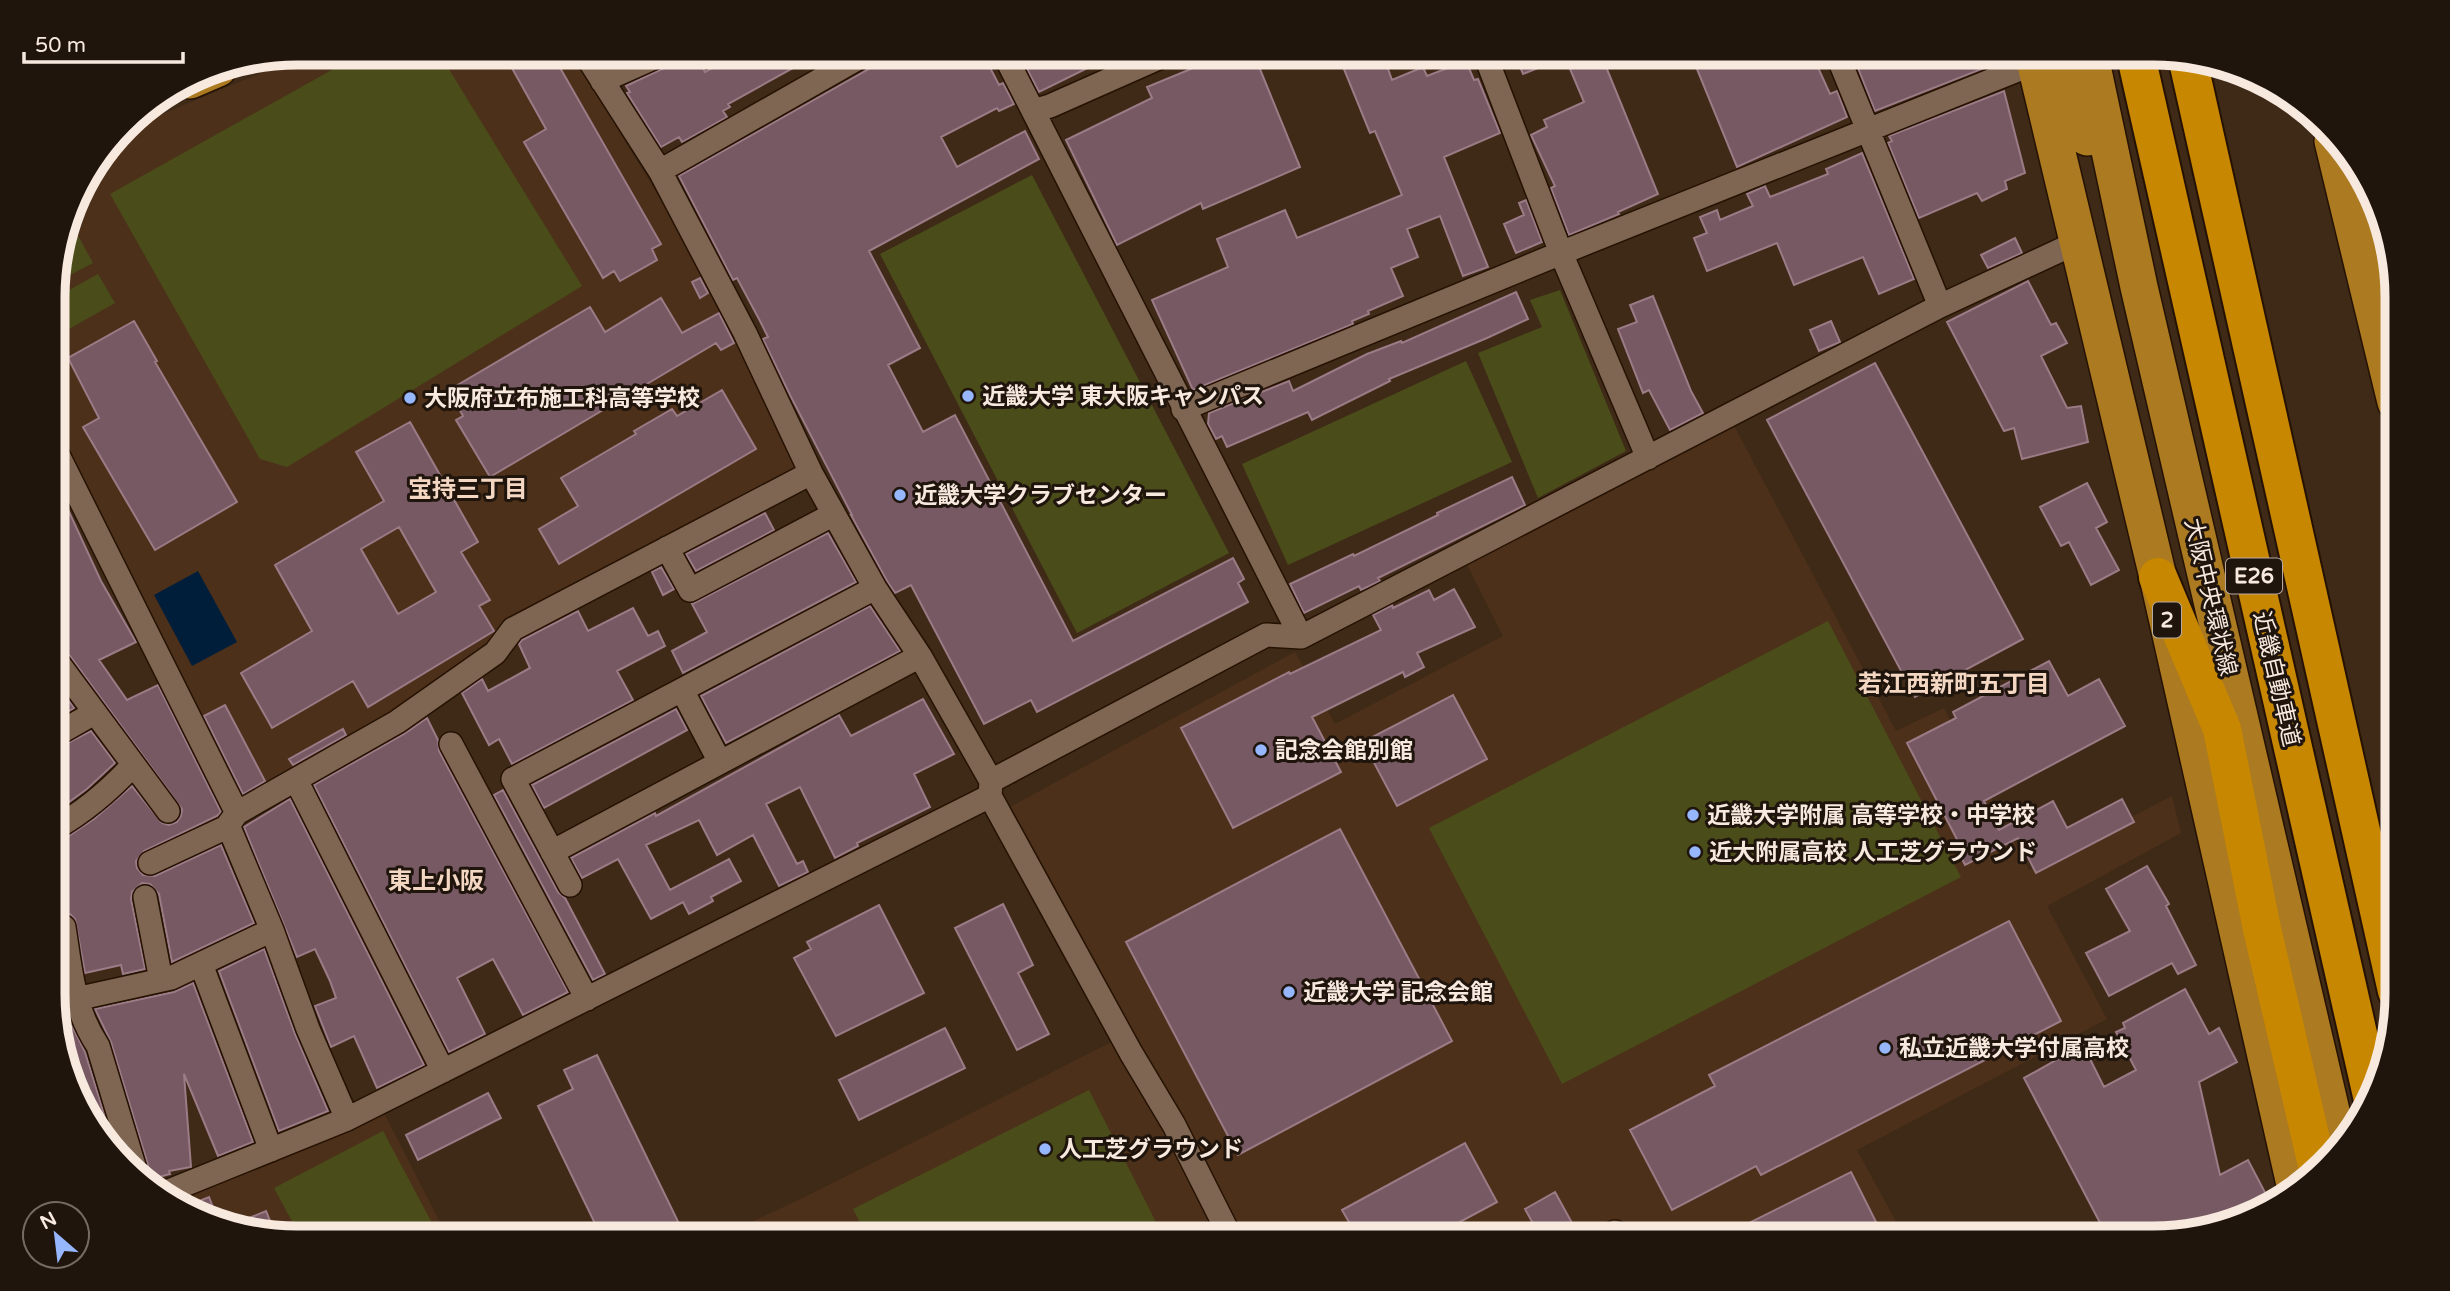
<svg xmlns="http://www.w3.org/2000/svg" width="2450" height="1291" font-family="'Varela Round','Noto Sans JP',sans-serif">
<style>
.built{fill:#4c301a}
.green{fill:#4a4d19}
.water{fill:#001e3a}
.building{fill:#775963;stroke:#9b7b86;stroke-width:2;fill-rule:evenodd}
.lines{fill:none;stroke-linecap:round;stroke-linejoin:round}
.minor-casing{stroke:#251202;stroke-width:26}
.primary-casing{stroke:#251202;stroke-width:40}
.motorway-casing{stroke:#251202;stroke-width:42}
.minor{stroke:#7f6652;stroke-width:23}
.primary{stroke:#ab7a21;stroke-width:37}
.motorway{stroke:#c88700;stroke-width:38}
.poi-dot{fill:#96b6fd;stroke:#1f150d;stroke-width:2.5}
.labels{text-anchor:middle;stroke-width:6;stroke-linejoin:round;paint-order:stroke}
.shield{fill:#1f150d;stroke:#b7a99f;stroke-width:2}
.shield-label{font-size:21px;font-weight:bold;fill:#f8e9de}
.poi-label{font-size:23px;font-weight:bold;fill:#f8e9de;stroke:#1f150d;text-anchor:start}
.street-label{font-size:23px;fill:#f8e9de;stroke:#1f150d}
.neighbourhood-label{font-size:24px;font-weight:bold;fill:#f4d7c2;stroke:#1f150d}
.rim{fill:none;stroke:#f8e9de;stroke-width:9}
</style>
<rect width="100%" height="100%" fill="#3f2a18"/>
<!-- built -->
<path class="built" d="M309 53H571L691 249 752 364 797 472 487 652 392 719 239 804 53 431V281L78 189 122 131Z
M1731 420 1896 731 1944 708 2029 870 2172 796 2181 833 2047 906 2107 1019 1857 1150 1905 1238H1630L1620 1220 1586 1238H1243L1010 807 1295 652 1335 724 1503 636 1465 561Z
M1112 1042 1165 1130 1220 1238H717L807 1196Z
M382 1109 448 1238H297L189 1213 173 1200Z"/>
<!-- green -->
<path class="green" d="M362 53H439L582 286 287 467 260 459 110 194Z
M1032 175 1229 553 1077 633 880 254Z
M76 232 93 263 53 284 64 239Z
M98 274 115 303 53 338V299Z
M1560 290 1626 451 1538 498 1478 353 1542 327 1530 300Z
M1466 361 1512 462 1288 565 1242 464Z
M1828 621 1961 877 1562 1084 1429 828Z
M1089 1090 1164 1238H868L853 1209Z
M383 1131 440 1238H301L274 1188Z"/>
<!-- water -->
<path class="water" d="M198 571 237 642 192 666 154 595Z"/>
<!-- building -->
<path class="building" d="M503 52H551L661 244 652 249 657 260 620 281 614 271 603 278 524 142 546 129Z
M681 52H696L705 72 741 52H822L728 104 730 107 723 111 727 117 682 142 679 137 661 147 627 93 630 92 626 86 673 64 679 60Z
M899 52H982L999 85 1003 83 1014 104 999 111 997 108 941 137 957 167 1025 131 1039 159 869 251 920 348 888 365 923 432 955 415 1073 641 1233 558 1244 579 1238 583 1248 602 1037 712 1031 700 984 724 911 585 895 593 887 581 851 515H852L790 395 763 339 768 337 760 321 737 278 733 280 679 176Z
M1031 52H1120L1039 92 1021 57Z
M1232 52H1253L1300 167 1203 209 1201 203 1117 245 1066 140 1152 98 1147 87Z
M1337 52H1382L1392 80 1423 67 1427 76 1466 61 1474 80 1478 79 1500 133 1444 157 1488 267 1463 276 1440 216 1407 229 1418 257 1391 268 1403 296 1368 311 1369 314 1352 321 1353 324 1193 390 1152 300 1228 267 1217 239 1285 210 1297 238 1402 195 1375 131 1370 133Z
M1514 52H1600L1658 194 1618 212 1619 214 1569 235 1551 188 1555 186 1531 135 1547 127 1544 120 1584 102 1565 57 1523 74Z
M1690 52H1811L1830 94 1837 91 1847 117 1737 167Z
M1881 52H1994L1997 63 1875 111 1856 63Z
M2004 91 2025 173 2005 181 2007 189 1982 201 1977 193 1919 218 1888 143 1892 141 1889 136Z
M1862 153 1914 279 1879 294 1863 257 1794 285 1777 243 1707 271 1694 238 1707 233 1700 217 1717 210 1720 220 1753 206 1747 194 1765 186 1770 197 1828 174 1826 169Z
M1526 200 1542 242 1516 253 1504 224 1524 215 1519 203Z
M2015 238 2022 253 1988 268 1981 255Z
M700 278 708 293 700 298 692 282Z
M2028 281 2051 325 2056 323 2067 343 2041 356 2067 408 2081 406 2088 442 2022 459 2014 428 2004 431 1947 322Z
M1516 292 1528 319 1487 338 1389 379 1390 381 1312 420 1308 412 1227 447 1222 436 1216 439 1208 424 1209 413 1289 381 1293 391 1367 354 1401 341 1402 343Z
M1653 296 1691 391 1703 413 1670 430 1649 390 1643 393 1618 329 1637 322 1630 305Z
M661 298 682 333 719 313 734 343 721 350 716 343 490 477 456 420 463 416 449 390 590 307 605 332Z
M134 321 157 361 155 362 237 502 155 550 83 427 99 418 68 358Z
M1831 321 1840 342 1819 351 1810 330Z
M1875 363 2023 639 1915 697 1767 420Z
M722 390 756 449 559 564 539 529 578 506 561 478 636 434 634 431 672 409 677 416Z
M410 422 478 542 461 552 490 600 479 606 494 631 368 707 353 681 272 728 241 673 312 631 275 565 384 501 356 452ZM399 527 436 592 398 614 361 549Z
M53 477 101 581 136 642 99 660 127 700 158 685 221 812 217 816 144 851 136 861 137 868 143 875 155 876 221 845 254 923 172 962 159 894 150 884 142 883 132 892 131 899 145 969 123 974 121 965 85 973 75 919 70 914 63 913 54 917V843L61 841 94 819 132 786 162 823 169 825 177 822 181 816 182 809 70 656 64 651 54 648V578L64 573 54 549Z
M1512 477 1525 505 1378 578 1380 581 1361 590 1359 586 1304 613 1290 584 1353 554 1354 556 1438 515 1437 513Z
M2087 483 2107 522 2096 528 2119 570 2091 585 2069 542 2061 546 2040 507Z
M765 513 774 530 696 571 686 554Z
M828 533 856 582 683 673 672 651 707 632 692 604Z
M661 567 674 589 663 595 652 572Z
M1454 589 1475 627 1417 653 1424 667 1405 677 1403 672 1312 717 1341 772 1233 828 1181 728 1289 672 1290 674 1381 630 1373 615 1392 605 1393 608 1429 590 1434 600Z
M870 606 900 651 726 743 701 696Z
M633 608 648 636 658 631 665 646 617 671 633 700 512 764 499 739 489 745 462 693 482 679 488 691 530 668 519 644 522 640 578 611 588 631Z
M2049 661 2068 696 2099 679 2125 726 1984 801 1999 830 2053 801 2067 828 2122 799 2134 822 2036 873 2018 838 1965 865 1958 851 1962 849 1907 743 1956 718 1953 712Z
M54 681 74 708 54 720Z
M1453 695 1487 759 1397 806 1363 742Z
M923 699 954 754 914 774 930 807 857 843 858 846 835 858 800 787 766 804 797 864 803 861 808 872 779 886 753 835 717 855 699 820 646 845 670 890 729 859 741 881 711 897 713 901 689 914 683 902 651 919 618 859 582 878 571 858 655 813 656 816 839 715 851 736Z
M225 705 265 781 243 794 204 716Z
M676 709 687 730 544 808 532 785Z
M427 718 438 740 439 751 568 992 523 1015 493 959 457 978 485 1034 449 1052 314 785 404 734Z
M343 729 346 735 293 765 289 759Z
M91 731 115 763 87 789 54 813V750Z
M503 790 558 892 565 898 605 974 593 980 494 795Z
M290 799 424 1065 377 1088 354 1036 331 1047 315 1006 336 998 330 981 315 949 297 957 244 827Z
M1340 829 1452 1041 1238 1155 1126 942Z
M2147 866 2169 904 2166 906 2196 965 2178 974 2172 963 2109 996 2086 953 2130 931 2106 889Z
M1003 904 1033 965 1018 973 1049 1034 1017 1050 955 928Z
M879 905 924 993 836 1036 794 958 811 949 807 942Z
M2009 921 2061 1021 1761 1175 1756 1166 1672 1210 1630 1130 1715 1086 1709 1075Z
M264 949 295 1034 328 1111 279 1131 219 971Z
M193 983 253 1142 218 1156 184 1074 191 1167 169 1171 170 1174 148 1180 146 1178 148 1165 111 1042 95 1009 174 992Z
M2185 989 2209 1034 2219 1028 2237 1062 2199 1082 2220 1175 2248 1160 2269 1200 2244 1213 2169 1238H2108L2024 1078 2083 1045 2104 1087 2136 1070 2116 1032 2125 1028 2123 1023Z
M72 1026 85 1052 116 1153 103 1142 69 1061 62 1028Z
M945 1028 965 1068 859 1120 839 1080Z
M597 1055 686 1238H602L538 1106 573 1089 564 1070Z
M488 1093 501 1118 418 1160 406 1135Z
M1465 1143 1497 1202 1430 1238H1358L1342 1210Z
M1851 1172 1884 1238H1719Z
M1555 1192 1577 1232 1565 1238H1541L1525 1209Z
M209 1197 218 1220 189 1213 182 1208Z
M266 1211 275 1233 235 1224Z"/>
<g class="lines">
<!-- minor casing -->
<g class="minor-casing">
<path id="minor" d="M584 52 660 171 745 333 811 473 875 588 920 656 991 781
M1003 52 1301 637
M1484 52 1561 253 1648 458
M1836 52 1940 306
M602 81 667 52
M1033 111 1050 106 1172 52
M660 171 869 52
M1183 409 1561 253 2035 63
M53 445 237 813
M667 548 690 590 834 514
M54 662 59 664 168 811
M682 690 720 762
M54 736 94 713
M451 744 587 999
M296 780 443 1071
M54 829C84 812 110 790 133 765
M552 852 920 656
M150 863 227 827
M570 885 513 779 875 588
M145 897 161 980
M64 927C71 971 73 1008 98 1046L135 1169
M201 964 271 1150
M76 999 171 978 272 930
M347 1119 308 1029 272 930 228 825 237 813 397 722 495 653 513 629 811 473
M164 1193 347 1119 990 796
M1231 1238 1174 1125 1131 1053 990 796 991 781 1266 635 1301 637 1940 306 2078 242
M1604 1238 1615 1232"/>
</g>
<!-- primary casing -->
<g class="primary-casing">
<path id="primary" d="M2033 52 2158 577 2296 1189
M2058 52 2087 137
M2089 52 2139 287 2338 1141
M190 80 218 68
M2333 141 2396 402"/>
</g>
<!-- motorway casing -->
<g class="motorway-casing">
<path id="motorway" d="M2135 52 2373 1100
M2188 61 2397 991
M2158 577 2222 729 2262 929 2317 1165"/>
</g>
<!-- minor -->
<use href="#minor" class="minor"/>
<!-- primary -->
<use href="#primary" class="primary"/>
<!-- motorway -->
<use href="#motorway" class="motorway"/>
</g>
<!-- markers -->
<g class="poi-dot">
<circle cx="968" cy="396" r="7"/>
<circle cx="410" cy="398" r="7"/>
<circle cx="900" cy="495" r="7"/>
<circle cx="1261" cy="750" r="7"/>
<circle cx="1693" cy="815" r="7"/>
<circle cx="1695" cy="852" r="7"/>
<circle cx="1289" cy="992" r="7"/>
<circle cx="1885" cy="1048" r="7"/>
<circle cx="1045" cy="1149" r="7"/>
</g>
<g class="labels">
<!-- shield labels -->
<g class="shield">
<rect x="2226" y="558.5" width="56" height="35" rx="5"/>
<rect x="2153" y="602.5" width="28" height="35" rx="5"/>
</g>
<g class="shield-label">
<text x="2254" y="583">E26</text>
<text x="2167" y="627">2</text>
</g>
<!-- poi labels -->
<g class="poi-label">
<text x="982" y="404">近畿大学 東大阪キャンパス</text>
<text x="424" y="406">大阪府立布施工科高等学校</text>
<text x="914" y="503">近畿大学クラブセンター</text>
<text x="1275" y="758">記念会館別館</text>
<text x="1707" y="823">近畿大学附属 高等学校・中学校</text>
<text x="1709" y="860">近大附属高校 人工芝グラウンド</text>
<text x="1303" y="1000">近畿大学 記念会館</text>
<text x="1899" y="1056">私立近畿大学付属高校</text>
<text x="1059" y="1157">人工芝グラウンド</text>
</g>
<!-- street labels -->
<g class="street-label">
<text transform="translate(2211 597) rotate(77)" y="8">大阪中央環状線</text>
<text transform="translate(2277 679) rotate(77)" y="8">近畿自動車道</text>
</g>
<!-- neighbourhood labels -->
<g class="neighbourhood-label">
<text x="468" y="497">宝持三丁目</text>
<text x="1954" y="692">若江西新町五丁目</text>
<text x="436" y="889">東上小阪</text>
</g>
</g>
<!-- crop -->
<path d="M0 0H2450V1291H0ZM297 65H2153A232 232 0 0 1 2385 297V994A232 232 0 0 1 2153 1226H297A232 232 0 0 1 65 994V297A232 232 0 0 1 297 65Z" fill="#1f150d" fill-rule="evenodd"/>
<path class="rim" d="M297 65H2153A232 232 0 0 1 2385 297V994A232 232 0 0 1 2153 1226H297A232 232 0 0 1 65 994V297A232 232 0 0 1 297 65Z"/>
<!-- north arrow -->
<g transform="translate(56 1235) rotate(332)"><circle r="33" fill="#1f150d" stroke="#766a61" stroke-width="2"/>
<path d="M0-5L12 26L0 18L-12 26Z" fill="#96b6fd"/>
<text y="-10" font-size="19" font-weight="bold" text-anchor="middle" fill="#f8e9de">N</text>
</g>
<!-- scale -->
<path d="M24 52v10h159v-10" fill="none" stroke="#f8e9de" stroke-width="3.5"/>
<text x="35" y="52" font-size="21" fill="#f8e9de" stroke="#1f150d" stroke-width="5" paint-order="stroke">50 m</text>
</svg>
